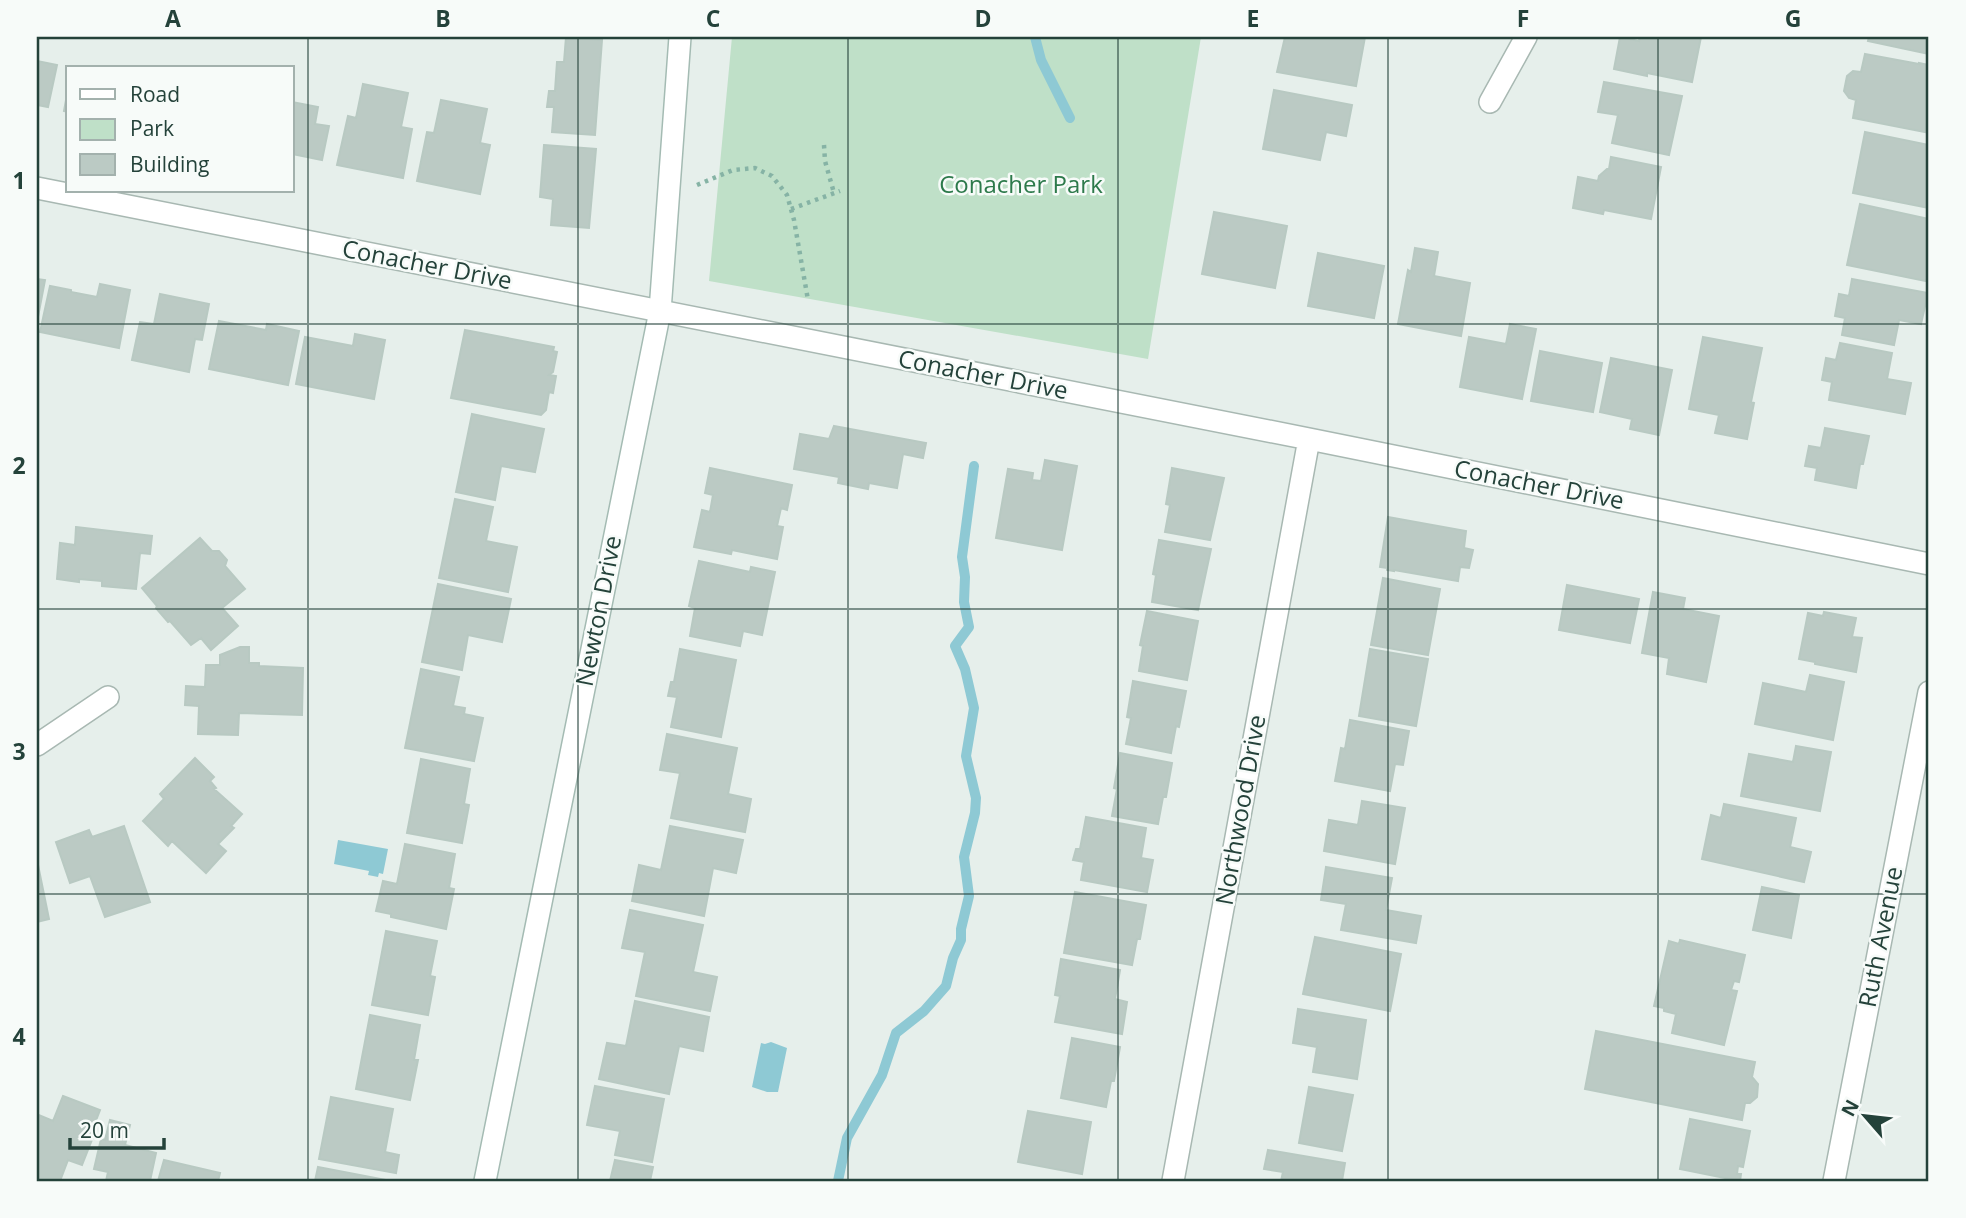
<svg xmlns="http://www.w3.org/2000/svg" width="1966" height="1218" font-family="'Open Sans',sans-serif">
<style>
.green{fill:#bfe0c8}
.water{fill:#8ec9d4}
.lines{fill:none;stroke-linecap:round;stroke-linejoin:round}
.stream{stroke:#8ec9d4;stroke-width:10}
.building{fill:#bbcac4;stroke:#b8c9c2;stroke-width:2}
.street-casing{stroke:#a8b8b2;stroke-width:24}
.secondary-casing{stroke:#a4bbb3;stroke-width:24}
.path{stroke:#86b3a5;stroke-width:4.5;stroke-dasharray:3.5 5;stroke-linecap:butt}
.street{stroke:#fff;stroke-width:21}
.secondary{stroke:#fff;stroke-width:21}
.grid{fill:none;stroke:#24423a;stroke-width:2;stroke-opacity:0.55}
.labels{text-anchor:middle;stroke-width:5;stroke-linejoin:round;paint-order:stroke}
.park-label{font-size:24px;fill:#2d7a4b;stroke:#f7fbf9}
.street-label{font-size:24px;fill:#24423a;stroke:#f7fbf9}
.neatline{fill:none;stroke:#24423a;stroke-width:2.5}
.grid-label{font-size:23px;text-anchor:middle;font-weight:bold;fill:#24423a}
</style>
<rect width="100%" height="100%" fill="#e6efeb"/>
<!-- green -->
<path class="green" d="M732 37H1201L1148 359 709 281Z"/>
<!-- water -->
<path class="water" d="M338 840 388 849 383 874 379 873 378 877 368 875 369 871 334 864Z
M771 1042 787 1048 778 1092H767L752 1087 761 1043 765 1044Z"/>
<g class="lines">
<!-- stream -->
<path class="stream" d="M1035 37 1041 60 1070 118
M838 1181 847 1138 882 1075 896 1033 924 1011 946 986 953 958 961 940V929L969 896 964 857 975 813 976 798 966 756 974 708 965 669 955 646 969 627 964 602 965 577 962 557 974 466"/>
</g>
<!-- building -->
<path class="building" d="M566 37 602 40 595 135 552 132 554 107H547L549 91H555L557 62H564Z
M1285 37H1365L1356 86 1277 72Z
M1620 37 1639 41 1640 37H1701L1692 82 1647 73V76L1614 69Z
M1869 37H1929V54L1868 41Z
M1865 54 1919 64V63L1929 65V110L1925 132 1853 118 1856 100 1849 98 1844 91 1847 76 1853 71 1861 72Z
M37 61 57 65 48 107 37 105Z
M1604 82 1682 96 1669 155 1612 143 1618 115 1598 112Z
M363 84 408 93 401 127 412 129 403 178 337 165 348 116 356 118Z
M68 89V112L64 111Z
M1274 90 1352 105 1346 136 1326 132 1320 160 1263 149Z
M441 100 487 109 480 143 490 145 480 194 417 181 427 132 434 133Z
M292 102 318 107 315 124 329 126 322 160 292 154Z
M1865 132 1929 145V208L1853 193Z
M544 145 596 149 589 228 551 225 553 199 540 197Z
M1611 157 1661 167 1651 219 1604 210 1603 214 1573 208 1578 177 1598 181 1599 176 1607 169H1609Z
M1860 204 1929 219V267L1926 281 1847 265Z
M1214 212 1287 226 1275 288 1202 274Z
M1415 248 1438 252 1434 276 1470 283 1461 336 1398 324 1408 270 1411 272Z
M1318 253 1384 266 1374 318 1308 306Z
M37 279 45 280 37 322Z
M1852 279 1928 293 1921 324 1899 320 1894 345 1842 335 1845 318 1835 316 1839 294 1849 296Z
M100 284 130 290 119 348 40 332 50 286 71 290V292L97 297Z
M160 294 209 304 202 340 195 339 189 372 132 360 140 322 154 324Z
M219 321 266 330 267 324 299 331 288 385 209 369Z
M1510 324 1536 329 1522 399 1460 387 1469 337 1506 344Z
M465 330 554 347 553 351 557 352 553 372 549 375 556 376 553 393 549 392 546 410 541 415 451 398Z
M355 334 385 340 374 399 296 384 305 337 353 346Z
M1703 337 1762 348 1751 402 1754 403 1747 439 1715 433 1719 415 1689 409Z
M1840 343 1892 353 1887 379 1911 383 1905 414 1829 400 1832 382 1822 380 1826 358 1836 360Z
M1540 351 1602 363 1593 412 1531 401Z
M1611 358 1672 370 1659 435 1630 429 1632 419 1600 412Z
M472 414 544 429 535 472 501 466 495 500 456 492Z
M834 426 926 443 923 458 903 454 897 488 869 483 868 489 838 483 839 477 794 469 800 434 829 439Z
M1825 428 1869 436 1863 464H1860L1856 488 1815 480 1817 468 1805 466 1809 446 1821 448Z
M1045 460 1077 466 1062 550 996 538 1008 469 1033 473 1032 480 1041 481Z
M710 468 792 485 787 510 781 508 777 526 783 527 777 559 732 550 731 554 694 547 702 510 710 512 713 495 705 493Z
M1172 468 1224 478 1210 540 1165 532 1170 505 1166 504Z
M455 499 493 507 486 541 517 547 508 592 439 578Z
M1388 517 1466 531 1464 548 1473 550 1469 568 1460 567 1458 581 1394 570V571L1387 570V568L1380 567Z
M76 527 152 536 150 554 140 553 136 589 102 586V581L79 579V582L57 579 60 543 75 545Z
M200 538 212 551H219L227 560 225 566 245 589 222 608 238 626 211 650 201 638 191 645 170 621 168 622 156 608 157 606 142 588Z
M1159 540 1211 549 1198 610 1152 602 1156 575 1153 574Z
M699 561 750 572 751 567 775 572 762 635 743 631 740 646 690 636 695 608 689 606Z
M1383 578 1440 589 1428 655 1371 645Z
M438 584 511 599 502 642 468 635 462 670 422 662Z
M1567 585 1639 599 1630 643 1559 630Z
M1653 592 1685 598 1683 609 1719 616 1706 682 1667 674 1669 658 1642 653Z
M1147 611 1198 621 1187 680 1139 671 1143 646 1140 645Z
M1824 612 1856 618 1852 637 1862 638 1856 672 1815 664V662L1799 659 1808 613 1823 616Z
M240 647H249V663H259V666L303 668 302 715 239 713 238 735 198 734 199 706 185 705 186 686 205 687 206 665H220V655Z
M680 649 736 660 721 737 671 727 677 697 668 696 671 682H674Z
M1370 649 1428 659 1416 726 1359 716Z
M421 669 459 677 453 706 465 708 464 714 483 718 474 761 405 748Z
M1810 675 1844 682 1833 740 1755 724 1763 683 1806 692Z
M1133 681 1186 691 1179 727 1176 726 1171 753 1126 744 1131 718 1127 717Z
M1350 720 1409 731 1403 765 1395 764 1390 791 1335 781 1341 748 1345 749Z
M667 734 737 748 728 794 751 799 745 832 671 818 680 773 660 770Z
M1796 746 1831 752 1820 811 1741 796 1749 754 1793 762Z
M1120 753 1172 763 1166 797H1163L1158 824 1112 816 1117 789 1114 788Z
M195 758 214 777 210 781 216 788 214 789 242 814 231 826 234 828 218 844 226 851 206 873 172 841 168 846 143 821 164 799 160 794Z
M421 759 470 769 464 804 469 805 462 843 407 833Z
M1362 801 1405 808 1395 864 1324 851 1329 820 1358 825Z
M1724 804 1796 818 1790 847 1811 852 1804 882 1702 859 1711 815 1721 818Z
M1086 817 1146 828 1141 858 1153 860 1147 892 1081 880 1084 862 1073 860 1076 849H1080Z
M124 826 150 902 105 917 90 876 70 883 56 842 89 830 92 837Z
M670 826 743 840 736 873 713 868 704 916 632 901 639 865 661 870Z
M405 844 455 854 449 888 454 889 446 929 391 917V914L376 911 383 881 397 884Z
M37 860 49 919 37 922Z
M1326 867 1392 878 1386 910 1421 916 1416 943 1341 930 1346 904 1321 900Z
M1762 887 1799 895 1791 938 1753 930Z
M1075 892 1146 905 1140 939H1137L1132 965 1064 953Z
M630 910 703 925 693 972 717 977 710 1011 636 996 645 952 622 948Z
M386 931 437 941 430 976 435 977 428 1015 372 1005Z
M1315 937 1401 954 1390 1011 1303 994Z
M1680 940 1745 955 1739 982 1734 981 1731 990 1737 991 1724 1045 1672 1033 1676 1014 1664 1011V1008L1654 1006 1669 941 1679 944Z
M1061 959 1120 970 1115 999 1127 1002 1122 1034 1055 1022 1060 996 1055 995Z
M635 1001 709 1017 703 1051 679 1046 669 1094 599 1079 607 1043 626 1046Z
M1298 1009 1366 1020 1357 1079 1313 1072 1317 1047 1293 1043Z
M370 1015 420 1025 414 1060H418L410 1100 356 1089Z
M1596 1031 1755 1062 1752 1077 1758 1084 1757 1097 1750 1103H1745L1742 1120 1585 1089Z
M1072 1038 1120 1047 1114 1081H1111L1106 1107 1061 1098Z
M595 1086 664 1099 652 1162 615 1155 620 1131 587 1125Z
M1309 1087 1353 1095 1342 1151 1299 1143Z
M63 1096 100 1110 90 1136 93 1137 82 1165 68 1160 60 1181H37V1122L39 1115 53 1121Z
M331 1097 393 1109 385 1152 399 1155 396 1173 319 1159Z
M1028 1111 1091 1122 1082 1174 1018 1162Z
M1690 1119 1750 1131 1743 1167 1738 1166 1737 1174H1741L1740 1181 1680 1169Z
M110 1120 130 1125 125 1145 156 1153 150 1181H106L108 1172 94 1169 101 1139 105 1140Z
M1268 1150 1345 1163 1342 1181H1281L1283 1172 1264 1169Z
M164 1160 220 1173 218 1181H158Z
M615 1160 653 1167 650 1181H610Z
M318 1167 391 1181H315Z"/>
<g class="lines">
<!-- street casing -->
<g class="street-casing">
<path id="street" d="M1490 102 1526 37
M37 188 1309 439 1929 564
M37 745 108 697
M1173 1181 1309 439
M1834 1181 1929 692"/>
</g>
<!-- secondary casing -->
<g class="secondary-casing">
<path id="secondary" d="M485 1181 660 311 680 37"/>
</g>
<!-- path -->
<path class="path" d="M824 145 825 161 834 193
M697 185 733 170 755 168 772 176 787 195 794 220 808 300
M791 209 840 191"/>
<!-- street -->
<use href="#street" class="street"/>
<!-- secondary -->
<use href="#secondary" class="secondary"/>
</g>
<!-- grid -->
<path class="grid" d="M308 37V1181M578 37V1181M848 37V1181M1118 37V1181M1388 37V1181M1658 37V1181M37 324H1929M37 609H1929M37 894H1929"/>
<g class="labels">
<!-- park labels -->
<g class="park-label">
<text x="1021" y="193">Conacher Park</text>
</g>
<!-- street labels -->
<g class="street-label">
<text transform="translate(427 265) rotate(11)" y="8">Conacher Drive</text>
<text transform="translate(983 375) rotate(11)" y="8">Conacher Drive</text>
<text transform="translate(1539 485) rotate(11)" y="8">Conacher Drive</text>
<text transform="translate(599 611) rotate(-79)" y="8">Newton Drive</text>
<text transform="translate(1241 810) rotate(-80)" y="8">Northwood Drive</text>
<text transform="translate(1881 937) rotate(-79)" y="8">Ruth Avenue</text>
</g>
</g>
<!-- border -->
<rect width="1966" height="1218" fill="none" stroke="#f7fbf9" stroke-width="77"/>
<!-- legend -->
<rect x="66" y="66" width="228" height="126" fill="#f7fbf9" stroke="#a3b1ad" stroke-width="2"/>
<rect x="80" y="89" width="35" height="10" fill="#ffffff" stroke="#a3b1ad" stroke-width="2"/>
<text x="130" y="102" font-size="21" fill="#24423a">Road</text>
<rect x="80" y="119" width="35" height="21" fill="#bfe0c8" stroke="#a3b1ad" stroke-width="2"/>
<text x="130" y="136" font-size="21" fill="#24423a">Park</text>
<rect x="80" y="154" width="35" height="21" fill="#bbcac4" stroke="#a3b1ad" stroke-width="2"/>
<text x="130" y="172" font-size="21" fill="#24423a">Building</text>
<!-- north arrow -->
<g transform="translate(1865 1116) rotate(298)" stroke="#f7fbf9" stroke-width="5" paint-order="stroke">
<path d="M0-5L12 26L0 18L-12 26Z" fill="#24423a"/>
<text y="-10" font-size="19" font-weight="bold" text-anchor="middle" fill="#24423a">N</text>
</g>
<!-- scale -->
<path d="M70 1138v10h94v-10" fill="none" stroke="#24423a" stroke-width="3.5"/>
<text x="80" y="1138" font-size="21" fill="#24423a" stroke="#f7fbf9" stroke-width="5" paint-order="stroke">20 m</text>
<rect x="38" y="38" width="1889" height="1142" class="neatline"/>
<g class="grid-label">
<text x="173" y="27">A</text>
<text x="443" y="27">B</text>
<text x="713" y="27">C</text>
<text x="983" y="27">D</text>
<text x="1253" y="27">E</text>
<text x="1523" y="27">F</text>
<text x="1793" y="27">G</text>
<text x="19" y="189">1</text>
<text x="19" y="474">2</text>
<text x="19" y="760">3</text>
<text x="19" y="1045">4</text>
</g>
</svg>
